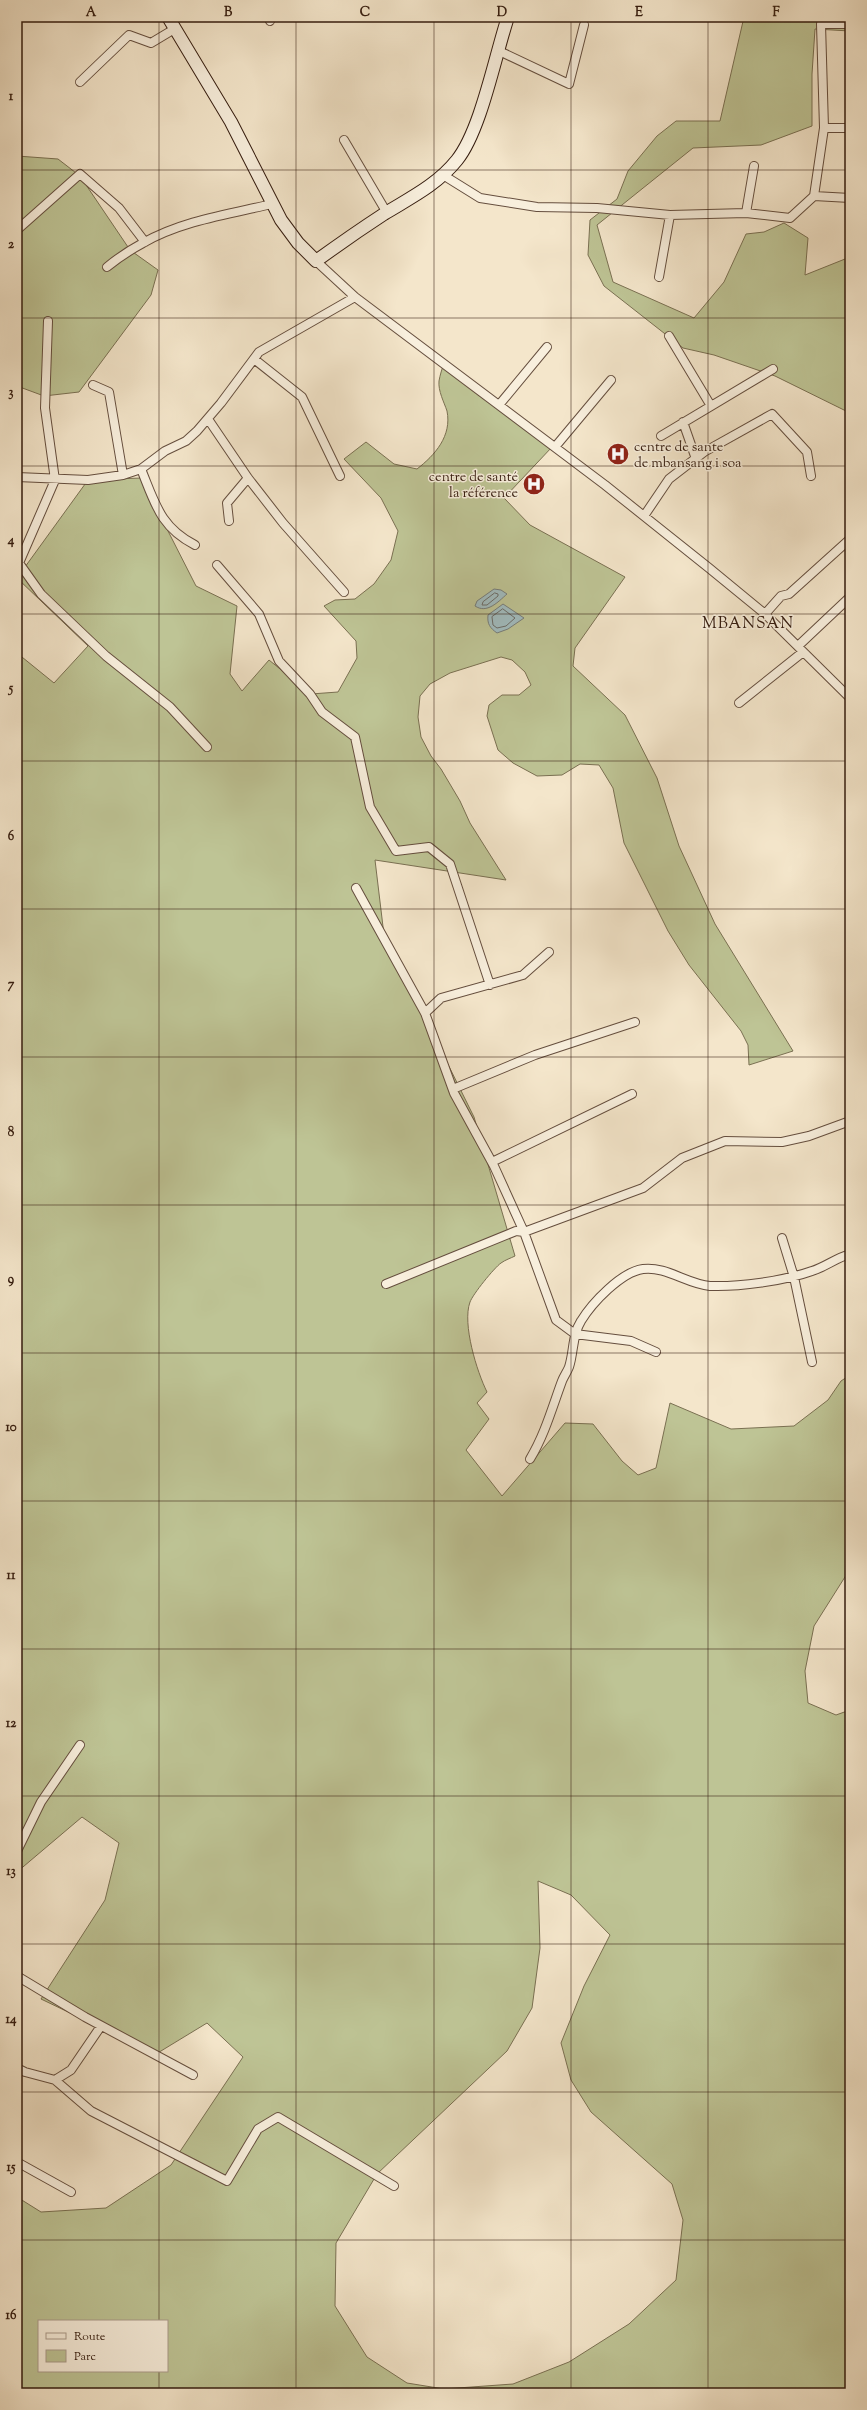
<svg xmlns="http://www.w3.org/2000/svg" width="867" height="2410" font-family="'Sorts Mill Goudy',serif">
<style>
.green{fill:#bec495;stroke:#7a7052;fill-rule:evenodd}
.water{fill:#a1bdc1;stroke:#767d7a}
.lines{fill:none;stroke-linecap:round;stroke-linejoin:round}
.shore{stroke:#6b6c68;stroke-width:1}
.street-casing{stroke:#654e3e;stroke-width:10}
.secondary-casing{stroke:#351c0f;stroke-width:14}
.street{stroke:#f8efdd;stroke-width:8}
.secondary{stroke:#f8efdd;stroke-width:12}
.grid{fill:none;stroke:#351c0f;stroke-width:1;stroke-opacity:0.55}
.labels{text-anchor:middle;stroke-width:3;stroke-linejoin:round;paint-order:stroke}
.poi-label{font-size:14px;fill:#351c0f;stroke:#f8efdd;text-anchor:start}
.quarter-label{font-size:16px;letter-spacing:1px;fill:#351c0f;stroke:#f8efdd}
.neatline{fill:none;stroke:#351c0f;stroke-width:1.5}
.grid-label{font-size:13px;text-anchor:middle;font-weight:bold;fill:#351c0f}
</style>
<rect width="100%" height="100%" fill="#f4e6cb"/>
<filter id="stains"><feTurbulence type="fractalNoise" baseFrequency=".005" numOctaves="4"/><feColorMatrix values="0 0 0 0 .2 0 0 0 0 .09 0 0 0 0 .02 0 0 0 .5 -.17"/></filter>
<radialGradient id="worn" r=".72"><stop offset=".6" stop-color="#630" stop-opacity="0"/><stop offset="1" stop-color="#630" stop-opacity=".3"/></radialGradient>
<!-- green -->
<path class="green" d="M744 17H850V31L815 29 812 74V126L761 145 693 148 597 225 613 282 694 318 724 282 746 234 764 232 784 223 808 238 805 275 850 257V410L846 411 775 376 714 355 683 348 604 286 588 255 590 220 617 199 628 171 657 136 676 121H720Z
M17 156 58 159 80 176 130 250 158 270 151 295 79 392 44 396 17 386Z
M444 363 552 447 504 498 530 525 625 577 575 648 573 666 625 715 657 778 679 846 715 924 793 1051 749 1065 748 1045 741 1031 689 965 668 931 624 843 613 788 599 765 580 764 562 775 537 776 513 763 498 750 487 716 489 705 502 695H519L531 685 525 672 512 660 501 657 450 673 430 684 420 696 418 717 421 737 431 756 441 769 460 801 470 823 506 880 375 860 384 935 474 1117 515 1256C511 1258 505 1260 501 1263 494 1268 473 1294 470 1302 462 1324 477 1372 487 1392L477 1403 489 1419 466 1450 502 1496 565 1423 593 1424 622 1461 638 1475 656 1468 670 1403 731 1429 794 1426 828 1400 841 1381 850 1375V1569L814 1626 805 1671 808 1703 836 1715 850 1710V2389L845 2388 844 2393H22L17 2391V2197L41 2212 106 2208 171 2165 243 2057 207 2023 156 2054 41 1999 105 1900 119 1843 82 1817 17 1872V653L54 683 88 646 17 578 88 480 141 478 196 586 237 606 230 674 242 691 269 660 311 694 338 692 357 658 356 641 324 606 335 600 355 599 374 584 391 560 398 531 381 498 344 459 366 442 394 464 417 469C435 455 452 436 447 411 444 402 438 391 439 381 440 375 442 369 444 363ZM538 1881 571 1895 610 1935 584 1986 561 2043 571 2080 591 2112 672 2184 683 2220 676 2280 629 2324 569 2362 513 2384 444 2389 407 2383 367 2357 335 2306 336 2243 377 2174 507 2051 532 2008 540 1948ZM39 2321H167V2371H39Z"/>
<!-- water -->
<path class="water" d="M494 589 501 590 507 594C498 602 487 614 475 606L477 601Z
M503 604 524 618 508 629 497 633C490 628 487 624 488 615Z"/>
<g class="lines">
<!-- shore -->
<path class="shore" d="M495 593 498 594V596L487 605H482L483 602Z
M503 609 515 618 506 626 497 628 493 625 492 617Z"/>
<!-- street casing -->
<g class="street-casing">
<path id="street" d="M268 17 270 21
M497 50 569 84 584 25
M80 82 129 35 151 43 176 28
M824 128H850
M344 140 387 213
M443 175 480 198 537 207 597 208 670 215 746 213 790 218 814 196 824 128 821 24H850
M814 196 850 198
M746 213 754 166
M17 230 80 174 119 208 145 242
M316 261 355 297 605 485 709 568 765 614 850 698
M107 267C118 258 130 250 143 243 181 221 229 214 272 204
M659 277 670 215
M48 321 45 408 55 480 19 563 41 594 106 656 170 707 207 747
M669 336 711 406
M254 359 302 397 340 476
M93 385 109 392 123 475
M499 405 547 347
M208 419 248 478 283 523 344 592
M683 422 696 459
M661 436 773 369
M555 447 611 380
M141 469C155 503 160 527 195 545
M17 477 88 480 123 475 141 469 165 451 186 441 197 431 221 403 259 352 355 297
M644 516 669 479 704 452 772 414 807 452 811 476
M229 521 227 503 248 478
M217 565 259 614 279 661 310 694 322 712 355 737 370 807 396 851 429 847 450 864 490 985
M765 614 781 596 789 594 850 539
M798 646 850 597
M739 703 803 652
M356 888 425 1013 454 1093 494 1166 524 1232 556 1320 575 1334 631 1341 656 1352
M425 1013 441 998 523 975 549 952
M453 1089 535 1055 635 1022
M492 1162 632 1094
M782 1238 794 1277 812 1362
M386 1284 516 1231 524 1232 643 1188 682 1158 725 1141 782 1142 809 1136 850 1121
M530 1459C545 1434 552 1408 562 1381 564 1376 567 1372 569 1367 574 1352 572 1335 581 1321 592 1303 621 1272 643 1269 666 1266 687 1284 710 1286 739 1287 784 1281 812 1271 825 1267 836 1258 850 1254
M17 1851 41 1802 80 1745
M17 1976 85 2017 193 2075
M17 2068 25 2072 55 2080 71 2070 101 2026
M55 2080 91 2111 227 2181 258 2129 278 2117 394 2186
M17 2162 71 2192"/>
</g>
<!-- secondary casing -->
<g class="secondary-casing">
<path id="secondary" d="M168 17 231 122 281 220 298 243 316 261C338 245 361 229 384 214 410 198 437 185 457 160 481 130 495 56 508 17"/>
</g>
<!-- street -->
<use href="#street" class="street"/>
<!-- secondary -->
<use href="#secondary" class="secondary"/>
</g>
<!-- grid -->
<path class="grid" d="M159 17V2321M296 17V2393M434 17V2393M571 17V2393M708 17V2393M17 170H850M17 318H850M17 466H850M17 614H850M17 761H850M17 909H850M17 1057H850M17 1205H850M17 1353H850M17 1501H850M17 1649H850M17 1796H850M17 1944H850M17 2092H850M17 2240H850M159 2371V2393"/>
<!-- icons -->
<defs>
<g id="hospital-disc" transform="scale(1.15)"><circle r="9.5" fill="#8f2418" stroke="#f8efdd"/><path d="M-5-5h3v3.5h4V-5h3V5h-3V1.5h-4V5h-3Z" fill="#fff"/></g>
</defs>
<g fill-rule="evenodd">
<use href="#hospital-disc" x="618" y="454"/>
<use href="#hospital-disc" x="534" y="484"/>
</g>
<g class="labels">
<!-- poi labels -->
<g class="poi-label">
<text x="634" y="451">centre de sante<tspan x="634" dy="16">de mbansang i soa</tspan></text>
<text x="518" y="481" text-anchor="end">centre de santé<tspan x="518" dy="16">la référence</tspan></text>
</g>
<!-- quarter labels -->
<g class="quarter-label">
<text x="748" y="628">MBANSAN</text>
</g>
</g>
<!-- margin -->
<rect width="867" height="2410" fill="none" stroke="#f4e6cb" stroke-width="44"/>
<!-- legend -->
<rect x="38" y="2320" width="130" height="52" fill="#f8efdd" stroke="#aa9b8b"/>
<rect x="46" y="2333" width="20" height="6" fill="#f8efdd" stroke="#aa9b8b"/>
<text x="74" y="2340" font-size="12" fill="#351c0f">Route</text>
<rect x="46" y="2350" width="20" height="12" fill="#bec495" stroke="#aa9b8b"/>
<text x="74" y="2360" font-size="12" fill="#351c0f">Parc</text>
<rect x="22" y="22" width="823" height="2366" class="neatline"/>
<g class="grid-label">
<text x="91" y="16">A</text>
<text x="228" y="16">B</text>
<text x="365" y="16">C</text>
<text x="502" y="16">D</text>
<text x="639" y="16">E</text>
<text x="776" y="16">F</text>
<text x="11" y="100">1</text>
<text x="11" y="248">2</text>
<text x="11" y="396">3</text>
<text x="11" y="544">4</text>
<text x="11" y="692">5</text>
<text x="11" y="840">6</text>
<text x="11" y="988">7</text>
<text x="11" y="1136">8</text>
<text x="11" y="1283">9</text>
<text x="11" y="1431">10</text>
<text x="11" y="1579">11</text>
<text x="11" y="1727">12</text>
<text x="11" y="1875">13</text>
<text x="11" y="2023">14</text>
<text x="11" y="2171">15</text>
<text x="11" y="2319">16</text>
</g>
<rect width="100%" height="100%" filter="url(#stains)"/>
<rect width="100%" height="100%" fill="url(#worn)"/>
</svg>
